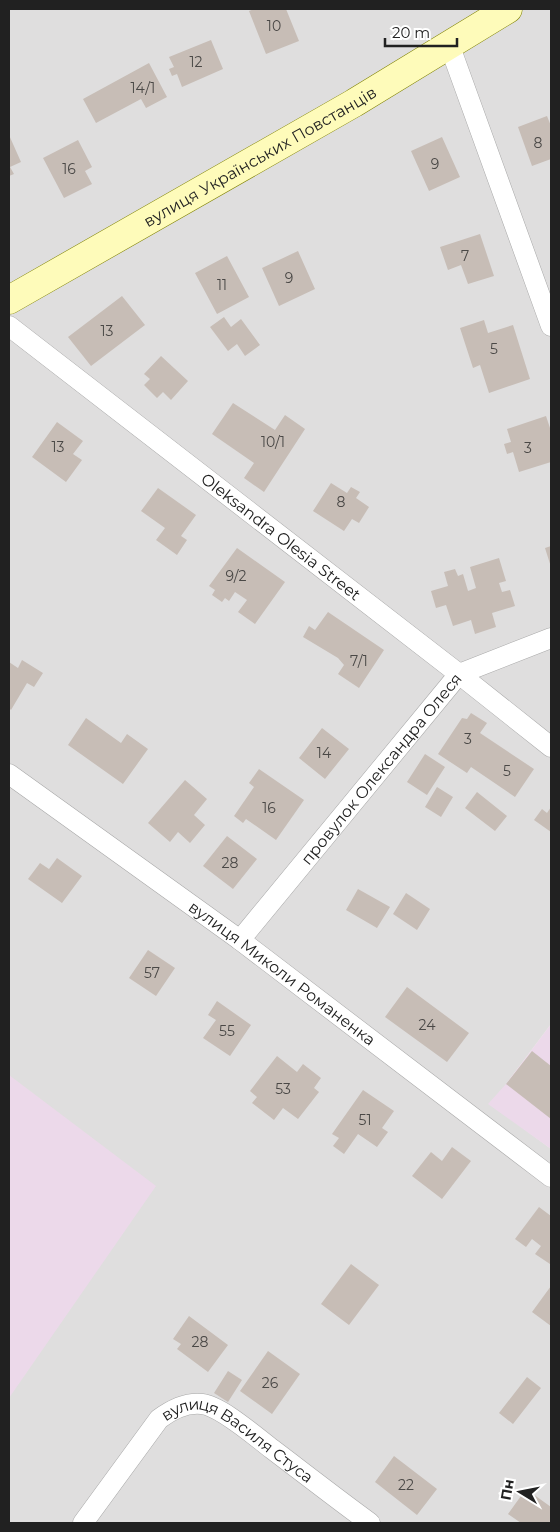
<svg xmlns="http://www.w3.org/2000/svg" width="560" height="1532" font-family="Montserrat,sans-serif">
<style>
.residential{fill:#dfdede}
.industrial{fill:#ecd9ea}
.building{fill:#c7bdb6}
.lines{fill:none;stroke-linecap:round;stroke-linejoin:round}
.street-casing{stroke:#a8a8a8;stroke-width:21}
.secondary-casing{stroke:#7f8100;stroke-width:29}
.street{stroke:#fff;stroke-width:20}
.secondary{stroke:#fefbba;stroke-width:28}
.labels{text-anchor:middle;stroke-width:4.5;stroke-linejoin:round;paint-order:stroke}
.number-label{font-size:14px;fill:#4a4846}
.street-label{font-size:16px;fill:#212121;stroke:#fff}
</style>
<rect width="100%" height="100%" fill="#f2eee8"/>
<!-- residential -->
<path class="residential" d="M9 9H551V1024L506 1084 528 1132 551 1149V1523H9Z"/>
<!-- industrial -->
<path class="industrial" d="M551 1024V1149L488 1104 506 1084Z
M9 1075 156 1186 9 1398Z"/>
<!-- building -->
<path class="building" d="M254 9H286L299 41 266 54 249 11Z
M211 40 223 69 182 87 177 74 172 76 169 69 174 67 169 57Z
M149 63 167 97 146 108 141 99 96 123 83 99Z
M547 116 551 126V159L532 166 518 127Z
M9 135 21 162 10 167 14 174 9 176Z
M442 137 460 177 429 191 411 151Z
M78 140 92 167 85 171 92 184 64 198 43 158Z
M480 234 494 276 468 284 461 265 448 270 440 247Z
M298 251 315 289 279 306 262 268Z
M227 256 249 297 217 314 195 273Z
M122 296 145 325 91 366 68 337Z
M224 317 231 327 241 319 260 345 245 356 237 344 228 351 210 327Z
M484 320 488 333 513 325 530 379 489 393 480 365 473 368 460 328Z
M161 356 188 381 171 400 163 392 157 398 144 385 150 379 144 374Z
M233 403 275 430 285 415 305 429 264 492 244 478 254 463 212 434Z
M546 416 551 431V462L519 472 513 452 507 454 504 444 511 442 507 429Z
M57 422 83 441 73 454 82 460 66 482 32 457Z
M331 483 347 493 351 487 360 492 356 498 369 507 359 523 352 519 344 531 313 511Z
M158 488 196 515 181 536 187 540 177 555 156 540 165 528 141 511Z
M551 546V567L545 548Z
M237 548 285 582 255 624 238 612 247 600 235 592 229 601 225 598 222 602 212 595 215 590 209 586Z
M499 558 506 581 499 583 502 592 510 590 515 606 492 613 496 627 475 634 471 620 453 626 446 605 436 608 431 591 448 586 444 572 455 569 458 576 463 574 468 591 476 588 470 567Z
M328 612 384 650 359 688 338 674 344 665 338 658 303 637 309 626 315 630Z
M22 660 43 673 34 687 27 683 11 710 9 708V662L18 668Z
M471 713 487 723 480 733 534 769 515 797 471 767 467 773 438 754 462 718 467 719Z
M86 718 121 743 127 734 148 749 123 784 68 745Z
M322 728 349 749 325 779 299 758Z
M425 754 445 767 427 795 407 782Z
M259 769 304 800 276 840 246 819 243 823 234 816 254 787 249 783Z
M185 780 207 799 194 815 205 825 190 843 178 832 170 842 148 823Z
M437 787 453 797 441 817 425 807Z
M477 792 507 816 495 831 465 808Z
M551 807V832L534 820 542 809 547 813Z
M227 836 257 859 233 889 203 866Z
M57 858 82 876 62 903 28 879 40 863 49 869Z
M358 889 390 907 377 928 346 910Z
M406 893 430 909 417 930 393 914Z
M148 950 175 968 156 996 129 978Z
M407 987 469 1033 447 1062 385 1017Z
M217 1001 251 1025 230 1056 203 1038 216 1020 208 1015Z
M532 1051 551 1066V1119L506 1084Z
M277 1056 297 1072 303 1064 321 1078 314 1088 319 1092 298 1119 283 1108 274 1120 252 1103 257 1097 250 1091Z
M363 1090 394 1111 382 1128 388 1132 377 1147 358 1134 344 1154 333 1146 339 1138 332 1134Z
M452 1147 471 1161 442 1199 412 1176 431 1152 442 1161Z
M539 1207 551 1216V1262L550 1264 535 1254 541 1246 532 1239 526 1247 515 1239Z
M351 1264 379 1285 349 1325 321 1304Z
M551 1286V1326L532 1312Z
M189 1316 228 1345 208 1372 177 1349 181 1344 173 1339Z
M268 1351 300 1374 272 1414 240 1391Z
M228 1371 242 1380 228 1402 214 1393Z
M527 1377 541 1388 513 1424 499 1413Z
M394 1456 437 1489 417 1515 375 1482Z
M526 1489 551 1507V1520L549 1523H521L508 1514Z"/>
<g class="lines">
<!-- street casing -->
<g class="street-casing">
<g id="street">
<path d="M449 44 551 326"/>
<path id="s1" d="M9 326 459 674 551 747"/>
<path id="s2" d="M9 774 240 940 551 1177"/>
<path id="s3" d="M240 940 459 674 551 638"/>
<path id="s4" d="M83 1523 159 1419C171 1410 186 1402 202 1404 221 1406 256 1437 272 1449 305 1474 337 1499 370 1523"/>
</g>
</g>
<!-- secondary casing -->
<g class="secondary-casing">
<g id="secondary">
<path id="s5" d="M9 300 354 103 508 9"/>
</g>
</g>
<!-- street -->
<use href="#street" class="street"/>
<!-- secondary -->
<use href="#secondary" class="secondary"/>
</g>
<g class="labels">
<!-- number labels -->
<g class="number-label">
<text x="274" y="31">10</text>
<text x="196" y="67">12</text>
<text x="143" y="93">14/1</text>
<text x="538" y="148">8</text>
<text x="435" y="169">9</text>
<text x="69" y="174">16</text>
<text x="465" y="261">7</text>
<text x="289" y="283">9</text>
<text x="222" y="290">11</text>
<text x="107" y="336">13</text>
<text x="494" y="354">5</text>
<text x="273" y="447">10/1</text>
<text x="58" y="452">13</text>
<text x="528" y="453">3</text>
<text x="341" y="507">8</text>
<text x="236" y="581">9/2</text>
<text x="359" y="666">7/1</text>
<text x="468" y="744">3</text>
<text x="324" y="758">14</text>
<text x="507" y="776">5</text>
<text x="269" y="813">16</text>
<text x="230" y="868">28</text>
<text x="152" y="978">57</text>
<text x="427" y="1030">24</text>
<text x="227" y="1036">55</text>
<text x="283" y="1094">53</text>
<text x="365" y="1125">51</text>
<text x="200" y="1347">28</text>
<text x="270" y="1388">26</text>
<text x="406" y="1490">22</text>
</g>
<!-- street labels -->
<g class="street-label">
<text dy="6" stroke="none"><textPath href="#s5" startOffset="289">вулиця Українських Повстанців</textPath></text>
<text dy="6" stroke="none"><textPath href="#s1" startOffset="344">Oleksandra Olesia Street</textPath></text>
<text dy="6" stroke="none"><textPath href="#s3" startOffset="222">провулок Олександра Олеся</textPath></text>
<text dy="6" stroke="none"><textPath href="#s2" startOffset="338">вулиця Миколи Романенка</textPath></text>
<text dy="6" stroke="none"><textPath href="#s4" startOffset="221">вулиця Василя Стуса</textPath></text>
</g>
</g>
<!-- border -->
<rect width="560" height="1532" fill="none" stroke="#212121" stroke-width="20"/>
<!-- north arrow -->
<g transform="translate(520 1492) rotate(280)" stroke="#ffffff" stroke-width="4" paint-order="stroke">
<path d="M0-4L9 19L0 12L-9 19Z" fill="#212121"/>
<text y="-8" font-size="14" font-weight="bold" text-anchor="middle" fill="#212121">Пн</text>
</g>
<!-- scale -->
<path d="M385 38v8h72v-8" fill="none" stroke="#212121" stroke-width="2.5"/>
<text x="392" y="38" font-size="15" fill="#212121" stroke="#ffffff" stroke-width="4" paint-order="stroke">20 m</text>
</svg>
